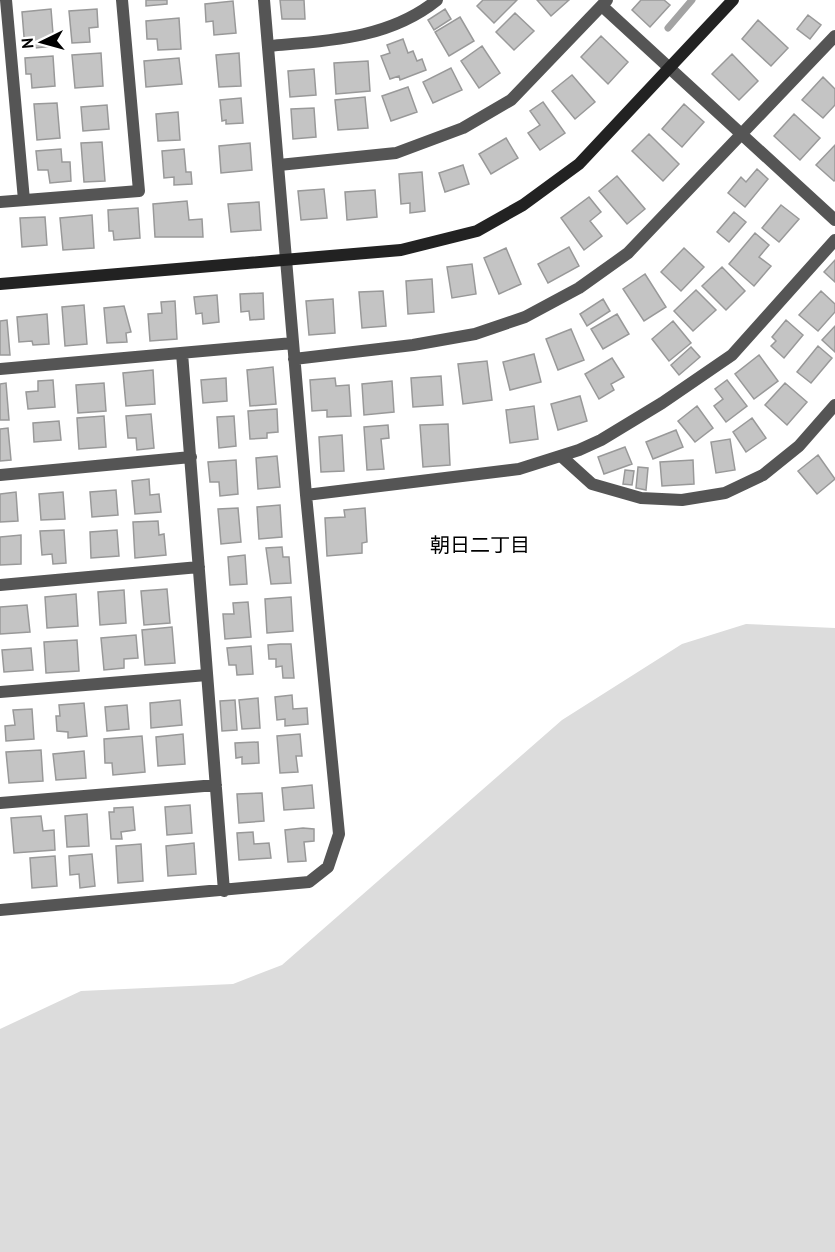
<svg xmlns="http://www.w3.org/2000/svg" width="835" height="1252" font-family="'PT Sans','Noto Sans JP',sans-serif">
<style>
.green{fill:#dcdcdc}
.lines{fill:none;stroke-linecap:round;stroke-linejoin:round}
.stream{stroke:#a3a3a3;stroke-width:7}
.building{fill:#c4c4c4;stroke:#999;stroke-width:1.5}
.street{stroke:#555;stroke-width:12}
.secondary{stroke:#222;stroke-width:12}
.labels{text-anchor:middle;stroke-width:6;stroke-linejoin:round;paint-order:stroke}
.neighbourhood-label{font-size:20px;fill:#000;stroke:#fff}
</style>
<rect width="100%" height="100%" fill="#fff"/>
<!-- green -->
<path class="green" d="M746 624 835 628V1252H0V1029L81 991 233 984 282 965 562 720 682 644Z"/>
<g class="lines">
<!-- stream -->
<path class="stream" d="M668 28 692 0"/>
</g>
<!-- building -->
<path class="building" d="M146 0H167V4L146 6Z
M280 0H304L305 19H282Z
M483 0H517L494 23 477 6Z
M537 0H569L551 16Z
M641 0H664L670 5 650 27 632 10Z
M233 1 236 33 214 35 213 21 206 22 205 4Z
M51 9 54 46 25 49 22 12Z
M97 9 98 27 89 28 90 42 72 43 69 11Z
M445 9 451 19 434 30 428 20Z
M515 13 534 31 514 50 496 32Z
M808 15 821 25 810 39 797 29Z
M460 17 474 41 449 56 435 32Z
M179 18 181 49 158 50 157 39H147L146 21Z
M758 20 788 48 771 66 742 39Z
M601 36 628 62 608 84 581 57Z
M403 39 408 53 413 51 417 61 422 59 426 70 400 80 399 76 390 79 381 56 390 53 387 45Z
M482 46 500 73 479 88 461 61Z
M101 53 103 86 75 88 72 55Z
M239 53 241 86 219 87 216 55Z
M732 54 758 81 739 100 712 74Z
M53 56 55 86 32 88 31 74H26L25 58Z
M179 58 182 84 146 87 144 61Z
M368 61 370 91 336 94 334 63Z
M451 68 462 90 433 103 423 82Z
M314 69 316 95 290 97 288 71Z
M572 75 595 102 575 119 552 91Z
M823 77 835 89V105L823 118 802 100Z
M408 87 417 112 391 121 382 96Z
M365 97 368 128 338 130 335 100Z
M241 98 243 123 226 124V120L222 121 220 100Z
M543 102 565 133 540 150 528 133 540 125 530 111Z
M57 103 60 138 37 140 34 104Z
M684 104 704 122 682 147 662 129Z
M107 105 109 129 83 131 81 107Z
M314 108 316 137 293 139 291 109Z
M178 112 180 140 158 141 156 114Z
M794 114 820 138 800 160 774 136Z
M649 134 679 164 663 181 632 151Z
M506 138 518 158 491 174 479 154Z
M102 142 105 181 84 182 81 143Z
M250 143 252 170 221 173 219 146Z
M835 145V180L834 181 816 165Z
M61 149 62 162H70L71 181 50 183 48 170H38L36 151Z
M184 149 186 172H191L192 184 174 185V177L164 178 162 151Z
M463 165 469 184 445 192 439 173Z
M757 169 768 179 745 207 728 193 741 177 746 182Z
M422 172 425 211 410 213V203L401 204 399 174Z
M617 176 645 209 627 224 599 191Z
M324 189 327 218 301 220 298 191Z
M375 190 377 217 347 220 345 192Z
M589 197 601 212 590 221 602 236 584 250 561 218Z
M187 201 189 220 202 219 203 237H155L153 204Z
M259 202 261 230 231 232 228 204Z
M781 205 799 219 779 242 762 228Z
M138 208 140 238 114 240 113 231H109L108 210Z
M734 212 746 222 729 242 717 232Z
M92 215 94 248 63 250 60 218Z
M45 217 47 245 22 247 20 218Z
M755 233 769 245 759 257 771 266 754 286 729 264Z
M569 247 579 266 548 283 538 264Z
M506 248 521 284 499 294 484 258Z
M684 248 704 267 681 291 661 272Z
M835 260V282L824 272Z
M472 264 476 294 452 298 447 267Z
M722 267 745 291 726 310 702 286Z
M645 274 666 307 644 321 623 289Z
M432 279 434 312 408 314 406 281Z
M696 290 716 310 693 331 674 311Z
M383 291 386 326 362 328 359 292Z
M821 291 835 304V312L818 331 799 315Z
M263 293 264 319 250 320 249 311 241 312 240 294Z
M217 295 219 322 203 324 202 313 196 314 194 297Z
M333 299 335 333 309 335 306 301Z
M603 299 610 311 587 326 580 314Z
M175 301 177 339 150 341 148 314 162 313 161 302Z
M84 305 87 344 65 346 62 307Z
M124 306 131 332 126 333 127 342 107 343 104 308Z
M47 314 49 344 33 345 32 341 19 342 17 317Z
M617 314 629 334 603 349 591 329Z
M7 320 10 355H0V321Z
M786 320 803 335 784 358 771 346 776 341 772 337Z
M673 321 691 343 669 361 652 339Z
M835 326V352L822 340Z
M571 329 584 360 558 370 546 339Z
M818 346 832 358 811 383 797 372Z
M691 347 700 357 679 375 671 365Z
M534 354 541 382 510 390 503 362Z
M759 355 778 381 754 399 735 374Z
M612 358 624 377 611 384 614 390 599 399 585 374Z
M487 361 492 400 463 404 458 364Z
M273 367 276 404 250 406 247 370Z
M153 370 155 404 126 406 123 373Z
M441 376 443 405 413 407 411 378Z
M226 378 227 401 203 403 201 380Z
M335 378 336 386 349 385 351 416 327 417V410L312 411 310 380Z
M53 380 55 407 28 409 26 392 38 391V381Z
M727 380 747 406 726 422 714 406 723 399 715 389Z
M392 381 394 412 364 415 362 384Z
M6 383 9 420H0V384Z
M104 383 106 411 78 413 76 385Z
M785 383 807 402 787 425 765 405Z
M580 396 587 421 558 430 551 404Z
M534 406 538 439 510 443 506 410Z
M697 406 713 428 695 442 678 421Z
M277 409 278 432 267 433V438L250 439 248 411Z
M151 414 154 448 137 450 136 438H128L126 416Z
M104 416 106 447 79 449 77 418Z
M234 416 236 446 219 448 217 417Z
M752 418 766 438 746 452 733 432Z
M59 421 61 440 34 442 33 423Z
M448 424 450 465 423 467 420 425Z
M388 425 389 438 381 439 384 469 367 470 364 427Z
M8 428 11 460 0 461V429Z
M676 430 683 447 653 459 646 442Z
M342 435 344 471 321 472 319 437Z
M730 439 735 470 716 473 711 442Z
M625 447 632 464 604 474 598 457Z
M818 455 835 479 817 494 798 471Z
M277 456 280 487 258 489 256 458Z
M236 460 238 494 220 496 219 482H210L208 462Z
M693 460 694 484 662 486 660 462Z
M638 467 648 468 646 490 636 488Z
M625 470 634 471 632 485 623 484Z
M149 479 150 495 159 494 161 512 135 514 132 481Z
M116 490 118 515 92 517 90 492Z
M16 492 18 521 0 522V494Z
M63 492 65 519 41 520 39 494Z
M280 505 282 537 259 539 257 507Z
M238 508 241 542 221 544 218 509Z
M365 508 367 542 362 543V553L327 556 325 518 345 517 344 510Z
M158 521 159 535 164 534 166 555 135 558 133 522Z
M64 530 66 563 53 564 52 554 42 555 40 531Z
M117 530 119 556 91 558 90 532Z
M21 535V564L0 565V537Z
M282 547 283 557H289L291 583 271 584 266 548Z
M245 555 247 584 230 585 228 557Z
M167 589 170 623 144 625 141 591Z
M124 590 126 623 100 625 98 592Z
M76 594 78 626 47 628 45 597Z
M291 597 293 631 267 633 265 599Z
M248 602 251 637 225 639 223 614H234L233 603Z
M27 605 30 632 0 634V607Z
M172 627 175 663 145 665 142 630Z
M136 635 138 658 124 659V668L104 670 101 638Z
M77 640 79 671 46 673 44 642Z
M280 644H291L294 678H283L282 666 276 667V659H269L268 645Z
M251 646 253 674 237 675 236 665H229L227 648Z
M31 648 33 670 4 672 2 650Z
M292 695 293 709 307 708 308 724 285 726V719L277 720 275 697Z
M258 698 260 728 242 729 239 700Z
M180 700 182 725 151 728 150 703Z
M235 700 237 730 222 731 220 701Z
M84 703 87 736 68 738V732L57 731 56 716H60L59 705Z
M127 705 129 729 107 731 105 707Z
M32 709 34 739 6 741 5 726 15 725 13 710Z
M183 734 185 764 158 766 156 737Z
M300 734 302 756H296L298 772 280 773 277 736Z
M142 736 145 772 113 775 112 763H105L104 739Z
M258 742 259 763 242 764V757L236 758 235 743Z
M41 750 43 781 9 783 6 752Z
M84 751 86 778 56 780 53 754Z
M312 785 314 808 284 810 282 788Z
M262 793 264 821 239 823 237 794Z
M190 805 192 833 167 835 165 807Z
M133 807 135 830 121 832 122 839H111L109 812H114V808Z
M87 814 89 846 67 847 65 816Z
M41 816 43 831 54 830 55 850 14 853 11 818Z
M303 828 314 829V841L304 842 306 861 288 862 285 830Z
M253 832 254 844 269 843 271 858 239 860 237 833Z
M194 843 196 874 168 876 166 846Z
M141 844 143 881 118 883 116 846Z
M92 854 95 886 80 888 79 874 70 875 69 856Z
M55 856 57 886 32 888 30 858Z"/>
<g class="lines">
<!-- street -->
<path class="street" d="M6 0 24 200
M602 6 835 220
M268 46C327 41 389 39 437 0
M279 165 396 153 463 128 511 100 607 0
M0 202 139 191 122 0
M182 353 224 891
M294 359 413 345 475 334 525 317 579 288 628 253 835 36
M0 369 293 343
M561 456 592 484 641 498 682 500 725 493 763 475 799 446 835 405
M0 475 191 457
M306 495 519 469 579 450 601 440 662 403 732 355 835 240
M0 585 199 567
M0 692 207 675
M0 803 216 785
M0 910 309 882 328 867 339 834 306 495 264 0"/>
<!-- secondary -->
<path class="secondary" d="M0 284 401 250 477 231 523 205 579 164 733 0"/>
</g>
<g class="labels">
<!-- neighbourhood labels -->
<g class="neighbourhood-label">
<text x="480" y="552">朝日二丁目</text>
</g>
</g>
<!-- north arrow -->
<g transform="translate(42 42) rotate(265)" stroke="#ffffff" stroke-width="4.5" paint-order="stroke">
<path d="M0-4.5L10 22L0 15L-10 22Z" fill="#000000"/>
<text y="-9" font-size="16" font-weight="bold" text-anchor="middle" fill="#000000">N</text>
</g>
</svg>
